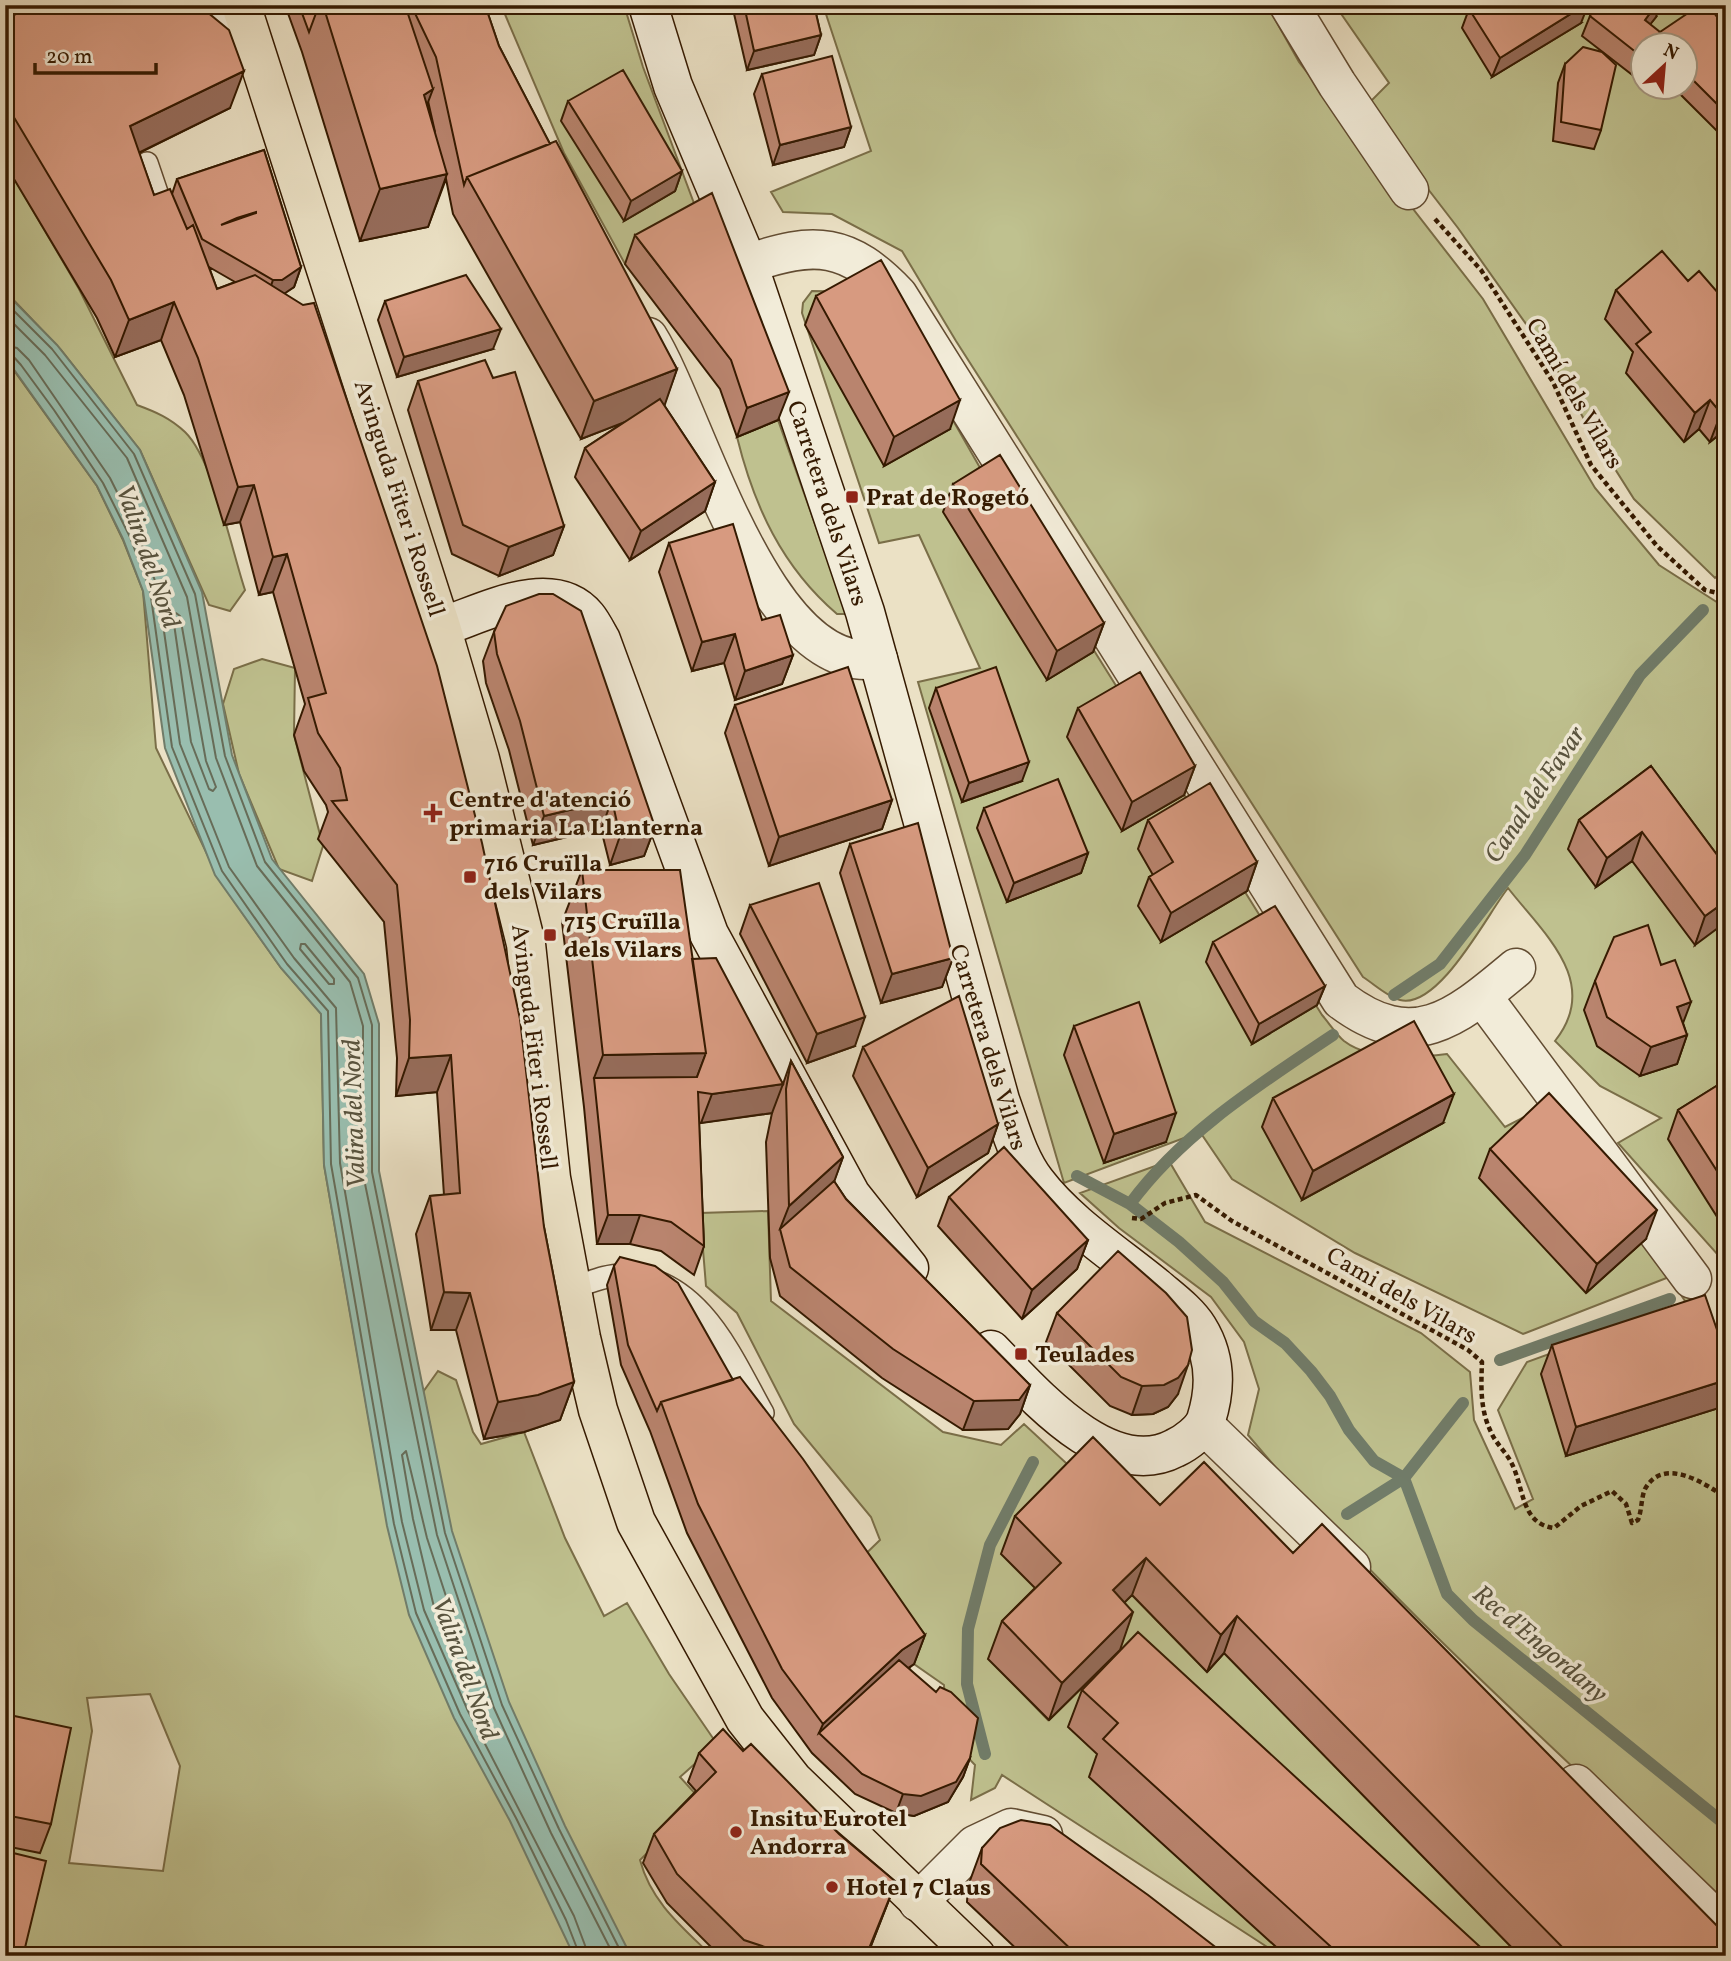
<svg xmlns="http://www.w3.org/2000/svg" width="1731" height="1961" font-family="Vollkorn,serif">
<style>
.green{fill:#bfc18f;stroke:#7a6e48;stroke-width:2;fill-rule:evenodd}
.water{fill:#99beaf;stroke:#717c69;stroke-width:2}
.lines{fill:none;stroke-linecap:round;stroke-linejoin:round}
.shore{stroke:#676c58;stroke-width:2}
.stream{stroke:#717c69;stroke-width:12}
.lane-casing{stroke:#624c32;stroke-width:24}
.street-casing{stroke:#624c32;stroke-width:41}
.secondary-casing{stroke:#351a01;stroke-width:41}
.primary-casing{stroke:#351a01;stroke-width:41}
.path{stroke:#351a01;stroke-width:4.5;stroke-dasharray:5 3.5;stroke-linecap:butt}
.lane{stroke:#f2ecd9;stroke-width:21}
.street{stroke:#f2ecd9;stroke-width:38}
.secondary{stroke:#f2ecd9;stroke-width:38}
.primary{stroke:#ebe1c5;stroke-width:38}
.wall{fill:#b9846e;stroke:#351a01;stroke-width:2;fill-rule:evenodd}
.shaded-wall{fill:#966c5a;stroke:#351a01;stroke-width:2}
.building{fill:#d79a80;stroke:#351a01;stroke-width:2;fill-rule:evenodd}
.poi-dot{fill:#8f2418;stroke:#f2ecd9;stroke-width:2.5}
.labels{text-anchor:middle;stroke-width:7;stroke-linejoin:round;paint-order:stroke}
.street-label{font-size:24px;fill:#351a01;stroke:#f2ecd9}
.poi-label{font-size:24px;font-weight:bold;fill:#351a01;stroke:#f2ecd9;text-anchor:start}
.water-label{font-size:26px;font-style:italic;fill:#58533e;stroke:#f2ecd9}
</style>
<rect width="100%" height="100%" fill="#ebe1c5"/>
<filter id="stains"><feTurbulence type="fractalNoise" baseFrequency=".00286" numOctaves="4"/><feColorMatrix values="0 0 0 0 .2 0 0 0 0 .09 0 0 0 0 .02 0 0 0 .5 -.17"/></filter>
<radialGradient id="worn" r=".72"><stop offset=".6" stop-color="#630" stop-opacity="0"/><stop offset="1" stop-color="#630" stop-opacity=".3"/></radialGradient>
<!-- green -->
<path class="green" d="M501 5H624L643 67 701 222 625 264 564 153Z
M823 5H1267L1299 62 1483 299 1595 488 1659 565 1726 608V1264L1618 1143 1661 1118 1600 1086 1555 1041C1602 982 1543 933 1508 888 1488 913 1439 1010 1400 1000 1388 997 1374 984 1363 977L956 341 902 251 832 214 783 212 771 192 871 151Z
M1335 5H1726V568L1715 578 1634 499 1586 423 1553 362 1458 228 1365 107 1389 83ZM1644 46H1686V88H1644Z
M5 173 14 178 79 289 137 405C156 412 170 418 185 432 213 459 232 551 245 590L230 611 209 605 140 450 61 350 5 291Z
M812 291 880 292 983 473 1322 1015C1329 1023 1336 1034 1344 1041 1370 1061 1416 1058 1447 1054L1505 1127 1532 1113 1652 1234 1708 1329 1726 1322V1921L1701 1888C1547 1741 1385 1598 1248 1435L1259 1389 1244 1342 1211 1297 1119 1228 1080 1193 1169 1161 1205 1222 1421 1333 1470 1372 1474 1420 1515 1509 1533 1499 1498 1410 1527 1362 1687 1304 1669 1277 1523 1334 1355 1253 1232 1179 1200 1132 1064 1183 918 682 980 668 919 535 879 543 802 313 803 303Z
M5 358 97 486 123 540 143 591 156 748 220 881 281 968 321 1013 324 1165 380 1482 432 1435 423 1392 438 1371 456 1380 473 1432 481 1444 524 1432 565 1538 604 1616 627 1603 669 1674 717 1744 680 1777 701 1800 640 1860C651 1902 682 1927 712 1956H5ZM150 1694 180 1766 163 1871 69 1863 92 1731 87 1698Z
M778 420 847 614H837C782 567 754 506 737 437Z
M262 659 295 668 294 735 323 846 312 881 279 869 239 774 223 704 234 669Z
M768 1211 771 1301 943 1432 1001 1445 1024 1424 1079 1475 1047 1601 989 1659 1048 1720 1119 1650 1099 1628 1132 1595 1207 1672 1224 1653 1520 1956H1281L1002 1775 995 1788 971 1800 975 1765C952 1743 944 1716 944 1685L914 1664 849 1570 880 1540 871 1517 794 1424 737 1313 706 1286 700 1213Z"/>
<!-- water -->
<path class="water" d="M5 292 57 345 140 450 202 592 232 755 272 859 364 974 379 1024V1171L452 1531 509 1702 565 1826 631 1956H574L510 1821 454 1718 409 1615 387 1526 324 1165 321 1014 281 968 215 875 165 748 143 591 123 539 97 486 5 357Z"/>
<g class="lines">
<!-- shore -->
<path class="shore" d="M5 302 52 349 134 454 195 594 225 756 265 862 358 978 372 1025V1172L445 1533 502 1705 559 1829 623 1956
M5 315 45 355 127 458 187 597 216 758 257 866 350 982 363 1026V1174L437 1535 494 1708 551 1833 614 1956
M5 345 17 348 29 360 110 478 138 534 158 589 180 744 229 867 294 958 336 1008 340 1163 402 1522 424 1610 468 1711 574 1916 589 1956
M5 354 12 355 21 365 54 410 103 483 130 537 150 590 172 747 222 871 287 964 328 1011 331 1164 394 1524 416 1613 460 1714 516 1818 566 1920 580 1956
M176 613 180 616 206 761 216 787 213 791 209 789 191 742 173 617Z
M301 944H305L334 979V984H329L300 949Z
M406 1451 427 1538 474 1682 472 1687 468 1685 434 1607 413 1519 402 1455Z"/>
<!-- stream -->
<path class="stream" d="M1394 995 1440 964 1525 855 1640 675 1703 610
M1077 1176 1130 1204 1179 1242 1223 1282 1254 1321 1285 1343 1311 1371 1330 1396 1349 1430 1374 1461 1404 1478 1447 1594 1473 1620 1726 1825
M1130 1204C1182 1133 1260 1084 1333 1035
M1500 1360 1670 1299
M1347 1514 1404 1478 1463 1403
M985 1754 967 1684 968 1629 990 1545 1033 1462"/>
<!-- lane casing -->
<g class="lane-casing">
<path id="lane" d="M207 5 246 43
M147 163 166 219
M572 1288C588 1283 608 1274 624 1275 700 1277 732 1358 763 1413"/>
</g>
<!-- street casing -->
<g class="street-casing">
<path id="street" d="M1289 5 1337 84 1409 190
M748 264C814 240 849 243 898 295L1341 1000C1414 1055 1456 1018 1516 968
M648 337C696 413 763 678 878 659
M1482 996 1692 1279
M1204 1425 1351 1567
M1576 1784 1726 1929
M918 1902 975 1845 1011 1828 1043 1835"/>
</g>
<!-- secondary casing -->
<g class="secondary-casing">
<path id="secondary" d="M648 5 673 86 748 264 865 612 1000 1100C1010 1127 1018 1159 1036 1182 1067 1223 1117 1255 1156 1287 1170 1299 1188 1312 1198 1328 1216 1357 1216 1389 1206 1420 1202 1431 1186 1443 1175 1448 1109 1483 1033 1393 991 1350
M441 627C482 614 552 575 587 617 592 623 597 633 601 640L709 934 851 1195 909 1268"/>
</g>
<!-- primary casing -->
<g class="primary-casing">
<path id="primary" d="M241 5 441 627 480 759 526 944 551 1178 581 1338 598 1410 636 1522 745 1719 793 1780 976 1956"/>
</g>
<!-- path -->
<path class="path" d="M1435 219 1481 270 1553 382 1591 465 1657 546 1705 590 1726 595
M1132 1218 1141 1219 1165 1203 1196 1195 1232 1221 1468 1350 1482 1362C1481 1386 1480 1410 1491 1432 1496 1444 1507 1453 1512 1464 1524 1488 1521 1524 1554 1528L1581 1506 1612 1491 1626 1504 1632 1523 1638 1520C1642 1510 1641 1498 1645 1489 1663 1456 1705 1483 1726 1498"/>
<!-- lane -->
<use href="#lane" class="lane"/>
<!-- street -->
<use href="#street" class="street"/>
<!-- secondary -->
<use href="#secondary" class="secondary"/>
<!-- primary -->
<use href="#primary" class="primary"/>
</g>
<!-- wall -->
<path class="wall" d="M5 5H203L230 108 139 153 154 195 172 194 177 179 264 150 301 267 294 287 284 293 544 1227 574 1382 560 1420 524 1432 484 1439 456 1330H431L416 1234 430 1196 444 1195 437 1092 396 1096 397 1058 384 922 318 839 328 812 326 805 304 771 294 735 305 704 273 592 259 595 240 522 224 525 184 395 161 340 115 357 97 318 5 164ZM209 267 235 282 217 289Z
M285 5H485L499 46 550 144 677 369 664 405 715 482 705 511 630 560 575 477 585 448 624 422 581 439 453 214 446 179 428 227 360 241 302 52ZM428 101 435 132 427 104Z
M732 5H814L821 35 814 55 747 70Z
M1469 9 1581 23 1492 77 1462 28Z
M1590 16 1656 17 1650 24 1643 65 1635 77 1582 36Z
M1726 29V128L1719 133 1680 94 1675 88H1685V46H1655L1660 32Z
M1565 64 1601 130 1594 149 1553 141 1558 83Z
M762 74 851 127 844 147 773 165 754 94Z
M568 101 682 171 675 191 624 221 561 121Z
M635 235 778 420 737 437 720 389 625 264Z
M1688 281 1726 429 1710 442 1699 429 1684 442 1626 373 1633 352 1605 319 1616 290Z
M816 296 950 429 884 466 805 325Z
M385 301 493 349 397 377 378 320Z
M493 378 564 526 553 555 499 576 452 554 408 410 418 381Z
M953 484 1104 623 1093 652 1047 680 943 512Z
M669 543 762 620 793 655 782 684 735 700 724 663 692 671 659 572Z
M494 632 655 827 644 856 610 865 601 829 533 845 509 750 486 683 483 661Z
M936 688 1022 781 962 802 929 708Z
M735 705 892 800 882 829 769 866 725 733Z
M1078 708 1195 766 1184 795 1122 831 1067 737Z
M1651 766 1726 867 1695 945 1632 861 1596 887 1568 849 1579 820Z
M984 808 1088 853 1081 873 1007 902 977 828Z
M1148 820 1257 862 1247 891 1161 942 1138 906 1149 877 1153 875 1138 849Z
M850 844 953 958 942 987 881 1003 840 873Z
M582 870 692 959 783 1084 791 1061 843 1157 834 1181 846 1199 1030 1385 1020 1414 1008 1429 963 1430 882 1378 780 1296 770 1258 766 1142 772 1113 699 1123 704 1246 694 1275 661 1251 630 1244H597L584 1107 562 922Z
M750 905 855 1046 807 1063 740 934Z
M1213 942 1325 986 1317 1005 1252 1044 1206 962Z
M1595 981 1683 1023 1687 1035 1677 1064 1640 1076 1597 1046 1584 1010Z
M1074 1026 1166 1142 1104 1163 1064 1055Z
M863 1047 998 1124 988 1153 917 1197 853 1076Z
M1726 1080V1231L1668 1139 1678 1110Z
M1273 1098 1443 1123 1302 1200 1262 1127Z
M1490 1149 1646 1239 1586 1293 1479 1178Z
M949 1197 1088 1240 1077 1269 1022 1319 938 1226Z
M614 1266 733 1380 925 1635 914 1664 909 1668 970 1758 963 1777 948 1802 914 1816 896 1813 855 1794 812 1753 772 1698 687 1533 650 1431 621 1365 607 1285Z
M1057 1313 1178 1394 1168 1407 1153 1414 1132 1415 1110 1406 1046 1342Z
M1552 1345 1722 1407 1566 1456 1541 1374Z
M1160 1505 1293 1553 1726 1956H1520L1224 1653 1207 1672 1132 1595 1124 1602 1120 1650 1049 1720 988 1659 1002 1621 1035 1588 1001 1554 1015 1516Z
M1082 1690 1490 1956H1286L1089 1777 1097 1754 1068 1727Z
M5 1714 51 1824 40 1853 5 1846Z
M743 1751 896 1882 867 1956H720L667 1903 643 1863 654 1834 696 1791 688 1782 699 1753Z
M982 1848 1227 1956H1024L967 1902 968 1886Z"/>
<!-- shaded-wall -->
<path class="shaded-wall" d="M1585 5H1588L1581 23 1492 77 1500 58Z
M1656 5H1660L1656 17 1638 40 1645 20Z
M1660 32 1655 46H1651Z
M821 35 814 55 747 70 754 51Z
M1643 55V65L1635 77 1642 57Z
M244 71 230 108 116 164 130 126Z
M433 89 413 142 424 95Z
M1726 115V128L1719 133Z
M851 127 844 147 773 165 780 145Z
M682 171 675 191 624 221 631 201Z
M447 174 428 227 360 241 380 189Z
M301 267 294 287 275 300H266L273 280Z
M174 302 161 340 115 357 129 320Z
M501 329 493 349 397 377 404 357Z
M677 369 664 407 581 439 594 401Z
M789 392 778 420 737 437 747 408Z
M960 400 950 429 884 466 894 437Z
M1710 400 1699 429 1684 442 1695 413Z
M1726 409V429L1710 442 1721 413Z
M715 482 705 511 630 560 641 531Z
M254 485 240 522 224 525 238 487Z
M564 526 553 555 499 576 509 547Z
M287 554 273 592 259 595 273 557Z
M1104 623 1093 652 1047 680 1057 651Z
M735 634 724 663 692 671 702 642Z
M793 655 782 684 735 700 745 671Z
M1029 762 1022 781 962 802 969 783Z
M1195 766 1184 795 1122 831 1132 802Z
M612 800 601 829 533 845 544 816Z
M892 800 882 829 769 866 779 837Z
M655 827 644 856 610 865 620 836Z
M1642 832 1632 861 1596 887 1607 858Z
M1088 853 1081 873 1007 902 1014 883Z
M1257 862 1247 891 1161 942 1171 913Z
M1726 901V922L1695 945 1705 916Z
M953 958 942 987 881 1003 892 974Z
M1325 986 1317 1005 1252 1044 1259 1024Z
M1691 1002 1680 1031 1677 1007Z
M865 1017 855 1046 807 1063 817 1034Z
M1687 1035 1677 1064 1640 1076 1651 1047Z
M706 1053 686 1106 594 1078 603 1055Z
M451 1055 437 1092 396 1096 409 1058Z
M783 1084 772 1113 701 1123 712 1094Z
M1454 1094 1443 1123 1302 1200 1313 1171Z
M1176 1113 1166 1142 1104 1163 1114 1134Z
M998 1124 988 1153 917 1197 928 1168Z
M843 1157 824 1210 780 1229 789 1206Z
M1657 1210 1646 1239 1586 1293 1597 1264Z
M608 1215H640L630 1244H597Z
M1088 1240 1077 1269 1022 1319 1032 1290Z
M444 1292 470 1293 456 1330H431Z
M1188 1365 1178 1394 1168 1407 1153 1414 1132 1415 1142 1386Z
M1726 1380V1398L1722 1407 1566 1456 1576 1427Z
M574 1382 560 1420 524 1432 484 1439 498 1402Z
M1030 1385 1020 1414 1008 1429 963 1430 974 1401Z
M1146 1558 1132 1595 1099 1628 1113 1590Z
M1133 1612 1120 1650 1049 1720 1062 1683Z
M1237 1616 1224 1653 1207 1672 1221 1635Z
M925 1635 914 1664 892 1679 819 1733 823 1724 902 1650Z
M970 1758 963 1777 948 1802 914 1816 896 1813 903 1794Z
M896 1882 867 1956H866Z"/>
<!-- building -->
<path class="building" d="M27 5H203L206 11 229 30 244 71 130 126 154 195 170 189 187 229 193 225 217 289 255 275 303 305 314 303 437 666 482 843 520 1019 544 1227 574 1382 538 1395 498 1402 470 1293 444 1292 430 1196 460 1193 451 1055 409 1058 410 1020 397 885 332 801 347 800 340 768 318 733 308 698 326 693 287 554 273 557 254 485 238 487 198 358 174 302 129 320 111 280 12 114 5 112V19L29 8Z
M299 5H319L309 32Z
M323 5H405L433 89 424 95 447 174 380 189Z
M411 5H485L499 46 550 144 467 177 464 185 436 57Z
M744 5H814L821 35 754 51Z
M1475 5H1585L1500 58 1469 9Z
M1597 5H1656L1645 20 1660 32 1651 46H1643V55L1642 57 1590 16Z
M1700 5H1708L1726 29V113L1685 72V46H1668L1660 32Z
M1583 47 1602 52 1616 65 1601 130 1561 122 1565 64Z
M832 56 851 127 780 145 762 74Z
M623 70 682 171 631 201 568 101Z
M556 141 677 369 594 401 467 177Z
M264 150 301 267 282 280H273L202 239 177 179ZM256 212V213L221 225 237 218Z
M712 193 789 392 747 408 731 360 635 235Z
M1662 251 1688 281 1699 271 1726 302V409L1721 413 1710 400 1695 413 1636 344 1651 332 1616 290Z
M881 260 960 400 894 437 816 296Z
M466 275 501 329 404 357 385 301Z
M485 360 493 378 515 372 564 526 509 547 463 525 418 381Z
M660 399 715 482 641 531 585 448Z
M1000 455 1104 623 1057 651 953 484Z
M733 524 762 620 780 615 793 655 745 671 735 634 702 642 669 543Z
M539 594H553L581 611 655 827 620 836 612 800 544 816 520 721 497 654 494 632 506 606Z
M848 667 892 800 779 837 735 705Z
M996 667 1029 762 969 783 936 688Z
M1140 672 1195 766 1132 802 1078 708Z
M1651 766 1726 867V901L1705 916 1642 832 1607 858 1579 820Z
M1058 779 1088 853 1014 883 984 808Z
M1210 783 1257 862 1171 913 1149 877 1173 862 1148 820Z
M918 823 953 958 892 974 850 844Z
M582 870H680L706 1053 603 1055Z
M819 883 865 1017 817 1034 750 905Z
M1275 906 1325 986 1259 1024 1213 942Z
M1648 925 1661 965 1675 960 1691 1002 1677 1007 1687 1035 1651 1047 1607 1017 1595 981 1614 937Z
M716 958 783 1084 712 1094 698 1092 704 1246 671 1222 640 1215H608L594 1078 697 1077 706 1053 692 959Z
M959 996 998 1124 928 1168 863 1047Z
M1139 1002 1176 1113 1114 1134 1074 1026Z
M1414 1021 1454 1094 1313 1171 1273 1098Z
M791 1061 843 1157 789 1206 786 1089Z
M1726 1080V1185L1678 1110Z
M1549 1093 1657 1210 1597 1264 1490 1149Z
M1004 1147 1088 1240 1032 1290 949 1197Z
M834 1181 846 1199 1030 1385 1019 1400 974 1401 893 1349 790 1267 780 1229Z
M1118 1251 1166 1293 1187 1317 1192 1350 1188 1365 1178 1378 1164 1385 1142 1386 1121 1377 1057 1313Z
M620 1257 655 1266 678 1283 733 1380 661 1402 657 1411 628 1345 614 1266Z
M1705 1295 1726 1356V1380L1576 1427 1552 1345Z
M740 1377 803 1459 925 1635 902 1650 823 1724 782 1669 698 1504 661 1402Z
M1093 1437 1160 1505 1204 1462 1293 1553 1322 1524 1726 1935V1956H1571L1237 1616 1221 1635 1146 1558 1113 1590 1133 1612 1062 1683 1002 1621 1061 1563 1015 1516Z
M1138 1632 1490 1956H1341L1103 1739 1118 1723 1082 1690Z
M899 1660 936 1692 940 1687 951 1692 978 1718 970 1758 956 1782 921 1796 903 1794 862 1774 819 1733Z
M5 1714 71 1728 51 1824 5 1815Z
M723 1729 743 1751 751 1744 839 1834 896 1882 866 1956H792L744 1940 677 1874 654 1834 716 1772 699 1753Z
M1021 1820 1050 1825 1148 1895 1227 1956H1078L981 1864 982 1848 1000 1828Z
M5 1851 46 1861 23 1956H5Z
M910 1949 930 1956H908Z"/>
<!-- markers -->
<g class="poi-dot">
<rect x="845" y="490" width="14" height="14" rx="3.5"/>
<path d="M429.5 802.5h7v7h7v7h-7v7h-7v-7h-7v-7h7z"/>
<rect x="463" y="870" width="14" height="14" rx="3.5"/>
<rect x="543" y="928" width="14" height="14" rx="3.5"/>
<rect x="1014" y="1347" width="14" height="14" rx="3.5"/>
<circle cx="736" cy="1832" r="7"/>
<circle cx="832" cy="1887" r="7"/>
</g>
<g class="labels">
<!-- street labels -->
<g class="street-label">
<text transform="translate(1575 393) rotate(60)" y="8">Camí dels Vilars</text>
<text transform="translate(400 498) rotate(72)" y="8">Avinguda Fiter i Rossell</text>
<text transform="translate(828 503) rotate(72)" y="8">Carretera dels Vilars</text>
<text transform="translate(535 1047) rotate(83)" y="8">Avinguda Fiter i Rossell</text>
<text transform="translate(989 1047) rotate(73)" y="8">Carretera dels Vilars</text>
<text transform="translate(1402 1295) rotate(30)" y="8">Cami dels Vilars</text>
</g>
<!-- poi labels -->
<g class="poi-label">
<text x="866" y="505">Prat de Rogetó</text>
<text x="449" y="807">Centre d'atenció<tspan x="449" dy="28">primaria La Llanterna</tspan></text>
<text x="484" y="871">716 Cruïlla<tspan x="484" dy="28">dels Vilars</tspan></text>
<text x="564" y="929">715 Cruïlla<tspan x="564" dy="28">dels Vilars</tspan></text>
<text x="1035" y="1362">Teulades</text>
<text x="750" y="1826">Insitu Eurotel<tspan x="750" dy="28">Andorra</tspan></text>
<text x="846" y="1895">Hotel 7 Claus</text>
</g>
<!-- water labels -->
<g class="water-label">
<text transform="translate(149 556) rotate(71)" y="9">Valira del Nord</text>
<text transform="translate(1534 794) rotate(-56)" y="9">Canal del Favar</text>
<text transform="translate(353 1114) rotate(-92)" y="9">Valira del Nord</text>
<text transform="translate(1541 1643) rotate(40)" y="9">Rec d'Engordany</text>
<text transform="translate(466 1668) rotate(70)" y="9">Valira del Nord</text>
</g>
</g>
<!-- margin -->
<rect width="1731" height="1961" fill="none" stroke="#ebe1c5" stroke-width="28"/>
<rect x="7" y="7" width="1717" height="1947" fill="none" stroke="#351a01" stroke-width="3.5"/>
<rect x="14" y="14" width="1703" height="1933" fill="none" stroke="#351a01" stroke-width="2"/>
<!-- north arrow -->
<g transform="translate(1664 66) rotate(26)"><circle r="33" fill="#f2ecd9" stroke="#a69883" stroke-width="2"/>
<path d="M0-5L12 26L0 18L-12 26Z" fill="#8f2418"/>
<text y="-10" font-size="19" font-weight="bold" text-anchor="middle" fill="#351a01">N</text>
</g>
<!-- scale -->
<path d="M35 63v10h121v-10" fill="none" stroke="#351a01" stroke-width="3.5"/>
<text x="46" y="63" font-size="21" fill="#351a01" stroke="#f2ecd9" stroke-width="5" paint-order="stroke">20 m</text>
<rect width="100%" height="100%" filter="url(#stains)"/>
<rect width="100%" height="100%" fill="url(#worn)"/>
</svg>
